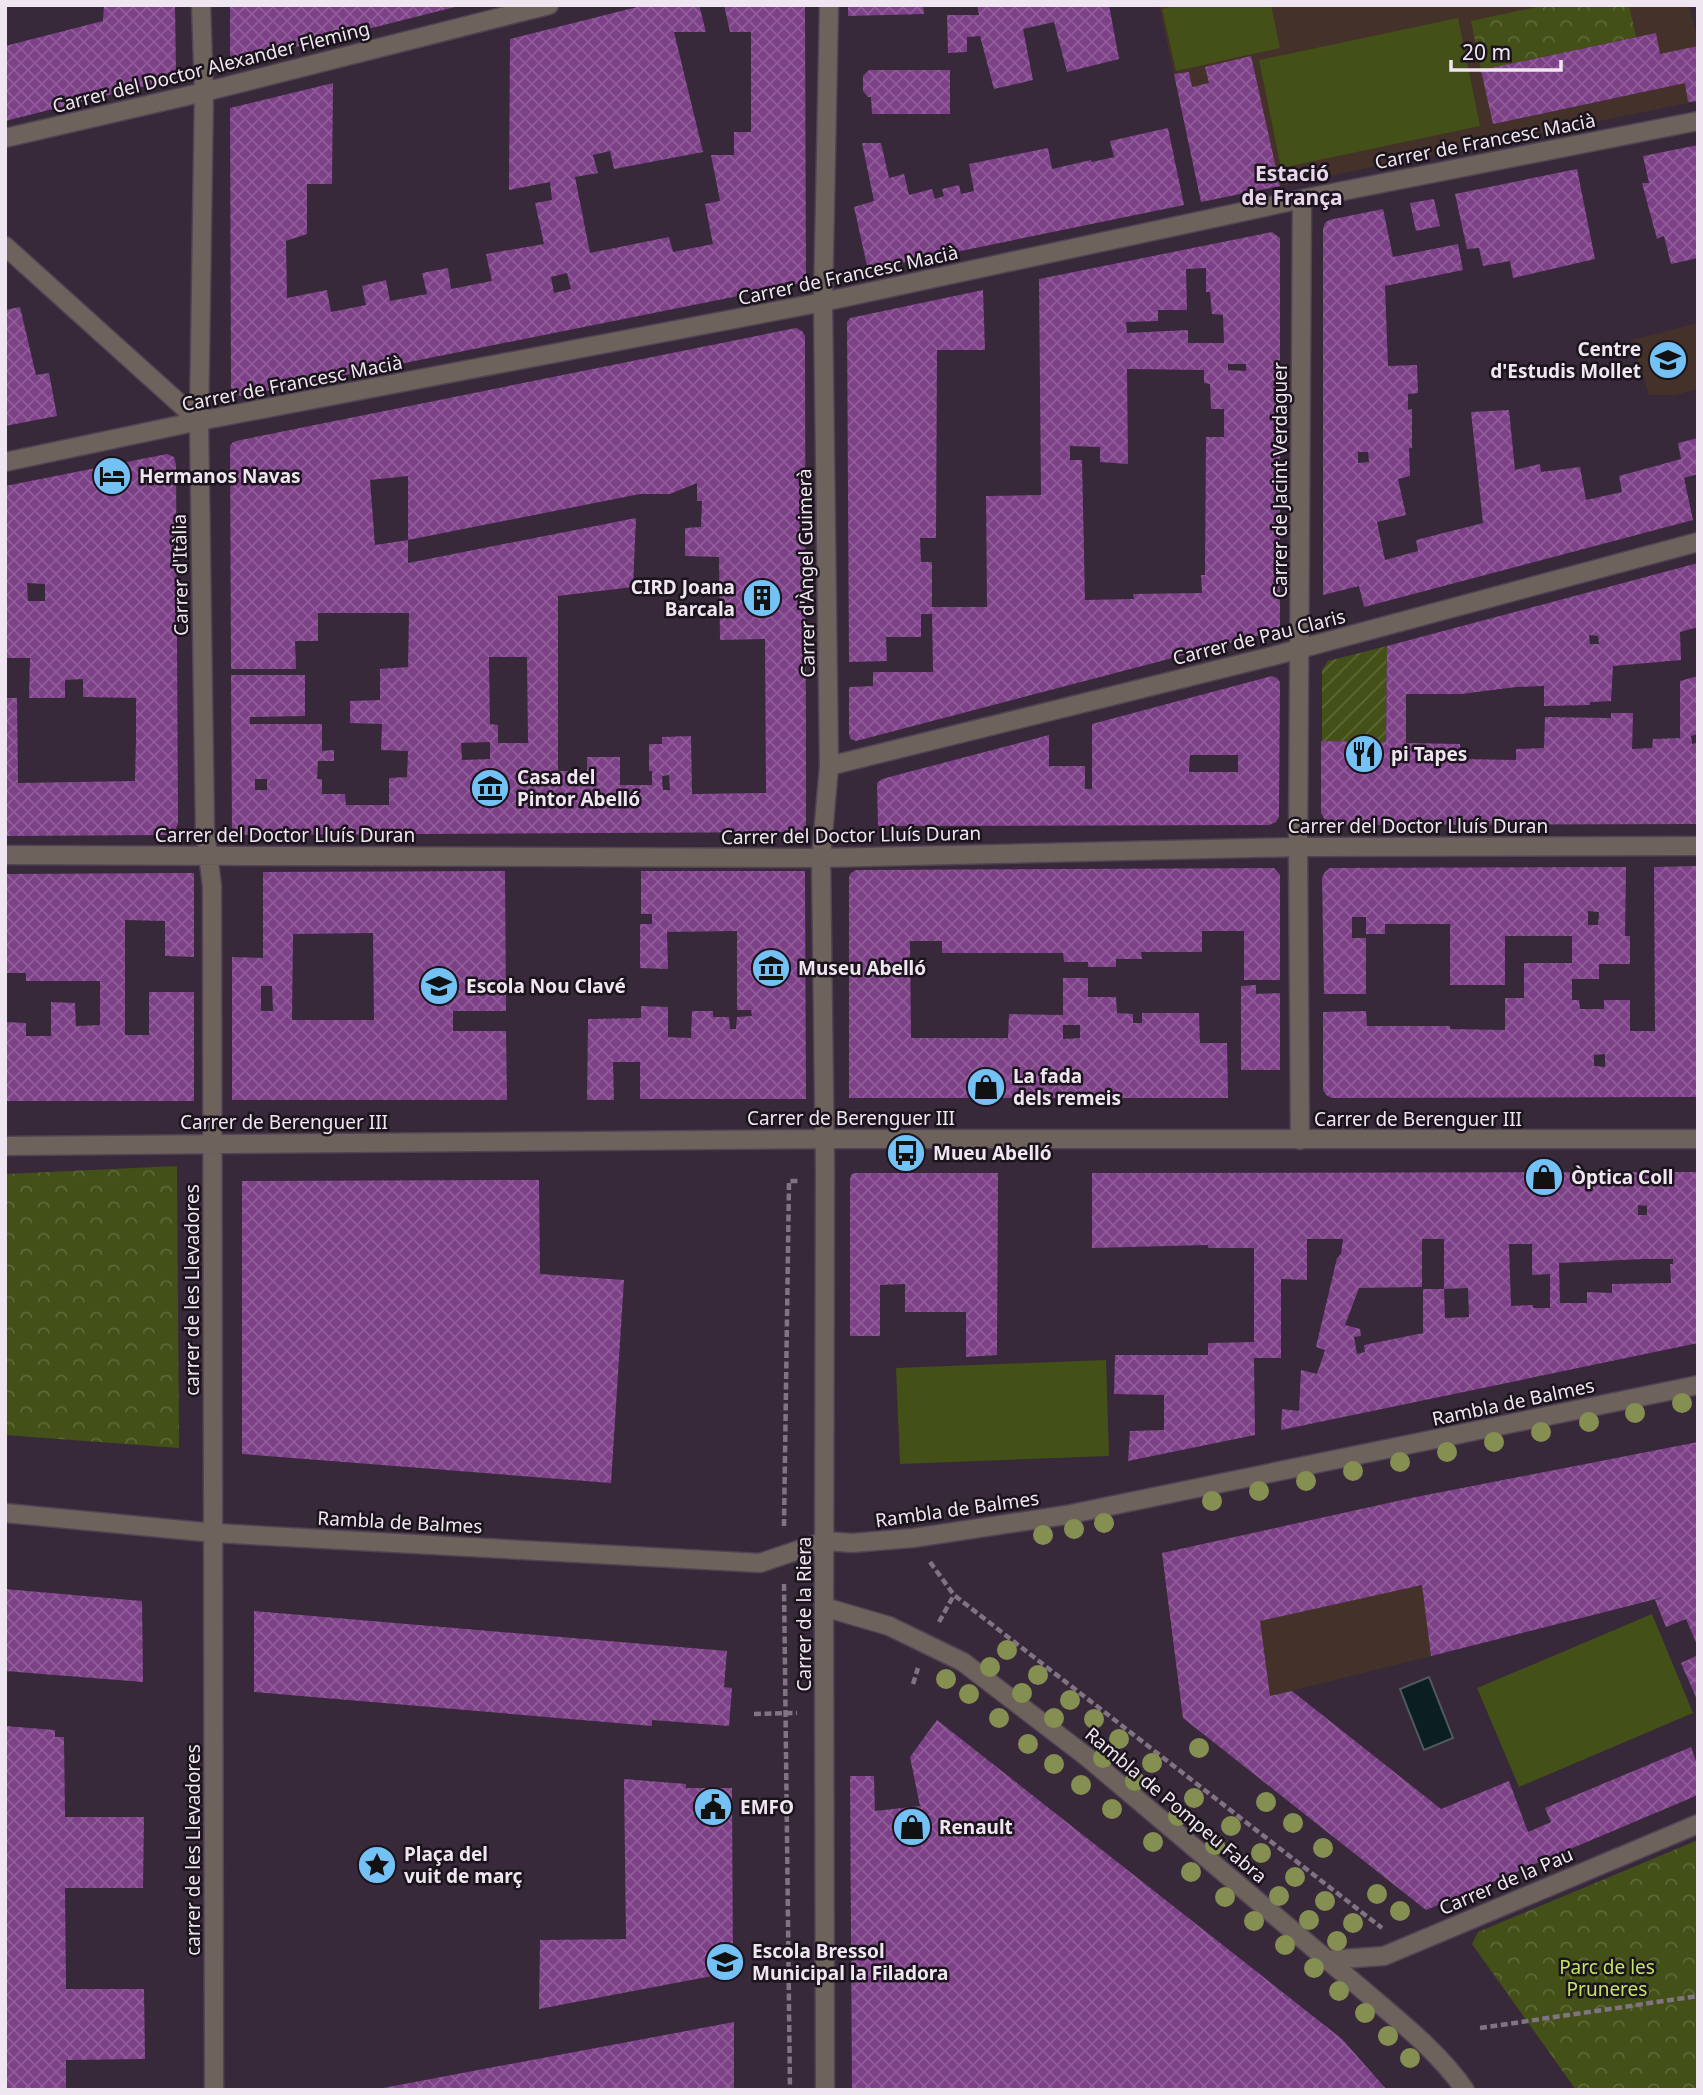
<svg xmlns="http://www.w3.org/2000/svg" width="1703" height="2095" font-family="'Noto Sans',sans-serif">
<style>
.education{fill:#44312a}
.grass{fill:#435017}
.park{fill:url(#park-crowns)}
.garden{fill:url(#garden-furrows)}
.water{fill:#0b1e21;stroke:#505a60;stroke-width:2}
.building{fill:url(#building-cross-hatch);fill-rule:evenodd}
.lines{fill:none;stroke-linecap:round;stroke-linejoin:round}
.street-casing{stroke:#514354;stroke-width:21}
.path{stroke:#807382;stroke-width:4.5;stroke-dasharray:7 3.5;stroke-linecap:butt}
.street{stroke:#6d625c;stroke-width:18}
.tree{fill:#858f52}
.labels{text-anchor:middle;stroke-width:5;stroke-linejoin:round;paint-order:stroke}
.street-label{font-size:19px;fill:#f0e6f2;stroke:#1b141c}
.poi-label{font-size:19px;font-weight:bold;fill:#f0e6f2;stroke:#1b141c;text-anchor:start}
.park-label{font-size:19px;fill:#c4e466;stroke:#1b141c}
.neighbourhood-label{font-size:21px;font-weight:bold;fill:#e9d6ec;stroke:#1b141c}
</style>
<defs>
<pattern id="park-crowns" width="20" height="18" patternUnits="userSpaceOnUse" patternTransform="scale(1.75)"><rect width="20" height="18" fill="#435017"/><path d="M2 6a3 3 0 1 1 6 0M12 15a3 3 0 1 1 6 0" fill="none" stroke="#5e6939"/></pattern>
<pattern id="garden-furrows" width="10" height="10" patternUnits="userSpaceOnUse" patternTransform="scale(1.75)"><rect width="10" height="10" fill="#435017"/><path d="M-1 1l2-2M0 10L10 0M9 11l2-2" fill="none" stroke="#5e6939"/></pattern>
<pattern id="building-cross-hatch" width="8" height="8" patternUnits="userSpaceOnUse" patternTransform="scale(1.75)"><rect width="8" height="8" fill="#7d4188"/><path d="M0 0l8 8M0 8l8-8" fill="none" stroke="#905c99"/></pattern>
</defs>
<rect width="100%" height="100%" fill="#37283a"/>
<!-- education -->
<path class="education" d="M1159 5H1689L1698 40V101L1201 202Z
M1698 323V389L1674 395H1649L1632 340Z
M1411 1498 1431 1656 1183 1718 1162 1553Z"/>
<!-- grass -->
<path class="grass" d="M1177 5H1271L1280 48 1176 71 1162 9Z
M1458 18 1480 126 1281 168 1259 60Z
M1106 1360 1109 1456 900 1464 896 1368Z
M1652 1614 1693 1713 1519 1787 1477 1688Z"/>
<!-- park -->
<path class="park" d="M1546 5H1629L1636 37 1481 70 1471 21Z
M177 1166 179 1448 5 1435V1174Z
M1698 1840V2090H1576L1472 1944 1478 1932Z"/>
<!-- garden -->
<path class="garden" d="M1387 646 1386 742 1322 741V670L1328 661Z"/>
<!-- water -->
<path class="water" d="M1429 1677 1453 1738 1424 1750 1400 1689Z"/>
<!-- building -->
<path class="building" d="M104 5H175L176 72 173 79 5 121V46L103 21Z
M230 5H459V6L236 62 232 60 230 55Z
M645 5H699L706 32H674L703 152 614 169 610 151 593 155 598 173 575 177 590 253 669 237 673 252 713 244 705 204 720 201 711 155H734V132H751V32H730L724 5H805L806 280 803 283 240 396 234 393 231 388 230 108 333 83 332 184H307V234L286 241 287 298 327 290 331 312 366 305 362 286 386 280 390 301 427 294 422 273 448 268 451 289 492 281 486 254 544 244 535 203 552 200 550 182 509 190 510 39ZM567 273 571 289 554 293 551 277Z
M848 5H923L924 14 848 16Z
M977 5H1109L1119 59 1067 72 1054 22 1023 29 1033 80 994 89 980 36 967 37V52L948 53 947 15H979Z
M1656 33 1660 54 1698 46V101L1688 102 1685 83 1493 124 1481 70Z
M1251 56 1280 186 1201 202 1174 74 1189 72 1192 87 1209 83 1205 67Z
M869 70H950V114H872L871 97H868L863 91V76Z
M1168 128 1184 205 868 270 854 207 874 201 862 143H881L889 178 904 174 909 195 932 189 935 199 944 196 942 189 959 185 961 194 974 191 969 164 1048 148 1052 169 1091 160 1092 162 1114 157 1110 141Z
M1698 145V258L1671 264 1664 236 1657 239 1642 183H1649L1643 156Z
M1577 169 1595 259 1513 278 1510 261 1483 266 1479 248 1467 249 1455 194Z
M1434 199 1440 226 1416 231 1410 203Z
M1383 209 1393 257 1458 244 1463 270 1385 286 1388 366 1417 365 1418 393 1408 394V410L1412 409V448H1409L1410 476 1398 479 1406 515 1377 522 1385 560 1418 551 1416 540 1483 523 1471 412 1509 410 1515 470 1540 464 1541 472 1580 467 1586 500 1622 492 1619 476 1681 459 1678 443 1698 438V474L1684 478 1693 520 1364 607 1359 586 1323 595V229L1325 223 1329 220ZM1358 452H1368L1369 462 1358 463Z
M1272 232 1280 238V630L856 741 851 739 849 734V687L873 686V672H933L932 614H921V637H886L887 661 849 662 847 322 850 318 983 290 985 350H937L936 538H920L921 562H932V607H987L986 496 1041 495 1039 279ZM1206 268V292H1210L1212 314 1223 315 1224 343H1188V330L1127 333 1126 322 1158 321V310H1187L1186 269ZM1228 364H1246V371L1228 370ZM1127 369 1204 370V383L1210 384 1211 409H1224V437H1206L1205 575H1201L1202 593 1133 594 1134 599 1085 600 1082 460H1070V446L1100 447V462L1128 464Z
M20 307 36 375 49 373 57 416 5 426V310Z
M796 328 802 331 805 336 806 756V827L804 831 801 832 232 835 231 675H305V716L250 717V724H322V751L334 750V761H318L317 779H322V794H345L346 805H389V778L407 777 408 751 381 750 382 724 350 723V701L380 700V669L408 667 409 613H318V641H295L296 669H231L230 446 232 443 236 441ZM408 476V540L640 494H670L697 483V501H702L701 527 685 528V556L719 557 720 640 765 639 766 793 692 794 691 736 662 737V744H649V771H652V785H620V757H587V771H558V596L633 587 636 518 408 563V540L375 545 370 480ZM489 657H527L528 743H498V725L490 724ZM490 742V759L462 760 461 743ZM669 775 670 790H663L662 776ZM255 779H267V790H255Z
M167 454 174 457 176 465 178 823 175 831 166 835 5 836V698H17L18 783 135 781 136 739V698L83 697V679L65 680V698H29L30 658H5V486ZM27 583 45 584V601H28Z
M1698 563V627L1680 632 1681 660 1613 666 1611 701 1590 702V705L1544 706V686L1516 687 1461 694H1406V743L1460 744 1461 759 1516 760V749L1544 748 1545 717 1611 718V713H1633L1632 749 1652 748 1653 739 1680 738V681L1698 676V734L1691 736 1692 744 1698 743V824L1334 825 1326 822 1321 813V741L1386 742 1387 646ZM1589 635 1598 636 1599 644H1590Z
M1272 676 1277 678 1280 682 1279 816 1276 822 1269 825 878 826 877 783 882 779 1049 735V766H1085V789H1092V724ZM1190 755H1238V772H1189Z
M1698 866V1097L1332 1098 1326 1095 1323 1090V1012L1366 1011 1367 1026H1450V1029L1505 1030V998H1524V963H1572V936H1505V985H1450V924H1385V934H1366V917H1352V938H1366V994H1324L1322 878 1325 872 1330 868 1626 867 1625 936H1630V964H1599V979H1572V1000H1579L1580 1009H1604V1000H1630V1031H1655L1654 867ZM1588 911 1599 912 1598 925H1588ZM1605 1054V1067L1594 1066V1055Z
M1274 868 1280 875V980H1244V931H1202V952H1141L1142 959H1116V967H1088V962H1064L1063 953H942V941H910L911 1038H1008L1009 1014 1063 1015V978H1088V997H1116L1117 1013 1133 1014V1023H1142V1013H1199L1200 1043H1227L1228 1098H849V877L851 873 856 870ZM1063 1025H1080V1038L1063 1039Z
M505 871 506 1011H453V1031H506L507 1100H232V957L263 958V872ZM373 933 374 1020H292L293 934ZM261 986H272L273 1011H261Z
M641 871H805L806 1099H640V1062H613L614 1100H587L588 1019 641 1018V1006L668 1007V1037L691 1038 692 1011H713V1017H729L730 1029H736L737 1017 752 1016 751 1010H737V931L667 932 668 969 640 968V924H652V914H641Z
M194 873V957L165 956V921L125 920V1035H149V992H194V1101H5V1022L26 1023V1036H51V1002L75 1003 76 1026 100 1025V981H26V973H5V874Z
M1256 985V994L1280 993V1070H1241V986Z
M1698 1172V1343L1281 1430 1282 1409 1299 1411 1301 1370 1317 1374 1325 1350 1316 1347 1337 1258 1341 1254 1343 1239H1307V1280L1281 1279V1358H1254L1255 1435 1128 1461 1130 1431 1164 1430V1395L1114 1394 1115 1355H1208V1343L1254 1342V1248H1208V1245L1092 1248V1173ZM1638 1205 1647 1206V1215H1638ZM1422 1239H1444V1289L1468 1288 1469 1317 1445 1318 1444 1289H1423V1333L1364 1345 1365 1352 1357 1354 1354 1337 1361 1336 1360 1329 1345 1325 1359 1288 1422 1287ZM1509 1244H1532V1275L1550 1274V1308H1533V1305L1511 1306ZM1644 1259H1673V1264H1670L1671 1283 1612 1284V1293L1587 1292V1303H1560L1559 1263Z
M854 1173H998L997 1355 966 1357V1312H905V1284L880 1285V1336H850V1180L851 1175Z
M539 1180 540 1274 624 1280 611 1483 242 1454V1181Z
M1698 1442V1647L1686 1619 1666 1627 1655 1600 1664 1597 1431 1656 1422 1585 1260 1621 1270 1696 1292 1691 1441 1809 1509 1781 1528 1832 1551 1822 1545 1808 1691 1747 1696 1761H1698V1795L1426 1910 1183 1718 1162 1553 1411 1498Z
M5 1589 142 1601 143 1682 5 1671Z
M254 1611 727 1651 724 1687 732 1688 729 1726 652 1720V1726L254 1692Z
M1698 1655V1702L1681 1663Z
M937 1720 1342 2039 1387 2090H852L850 1776H874L875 1811 920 1806 910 1757Z
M5 1726 55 1730V1737H64L65 1817H144L143 1888H65L66 1989H144L145 2059 66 2060V2090H5Z
M624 1779 686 1784V1788H732L733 1972 539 2009 540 1940 626 1939Z
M734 2022V2090H383V2088Z"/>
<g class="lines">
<!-- street casing -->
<g class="street-casing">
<path id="street" d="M201 5 204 92 199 421 205 831 212 886 214 2090
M5 138 204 92 549 5
M5 246 199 421
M5 462 199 421 823 302 1302 199 1698 121
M829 766 1273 656 1698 542
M5 855 821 858 1298 847 1698 846
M1300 1140 1298 847 1302 199
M5 1146 824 1139H1698
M5 1513 214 1533 760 1563 825 1541 852 1543 913 1538 1066 1515 1698 1385
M824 1607 889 1626 963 1662 1087 1757 1363 1990C1398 2020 1439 2052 1465 2090
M1327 1960 1384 1956 1698 1824
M825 2090 824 1607 825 1168 821 858 829 766 823 302 829 5"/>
</g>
<!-- path -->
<path class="path" d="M784 1526 789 1181H799
M930 1562 954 1595 1382 1928
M784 1584 790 2090
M939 1622 954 1595
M913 1684 918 1668
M754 1714 797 1713
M1480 2028 1698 1996"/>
<!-- street -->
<use href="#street" class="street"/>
</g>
<!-- trees -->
<g class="tree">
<circle cx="1682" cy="1403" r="10"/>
<circle cx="1635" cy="1413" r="10"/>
<circle cx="1589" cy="1422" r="10"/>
<circle cx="1541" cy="1432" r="10"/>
<circle cx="1494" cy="1442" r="10"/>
<circle cx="1447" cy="1452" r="10"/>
<circle cx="1400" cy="1462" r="10"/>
<circle cx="1353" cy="1471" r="10"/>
<circle cx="1306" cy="1481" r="10"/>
<circle cx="1259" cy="1491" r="10"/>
<circle cx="1212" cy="1501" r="10"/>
<circle cx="1104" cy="1523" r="10"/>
<circle cx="1074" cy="1529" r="10"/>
<circle cx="1043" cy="1535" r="10"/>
<circle cx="1007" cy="1650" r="10"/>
<circle cx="990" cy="1667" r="10"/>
<circle cx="1038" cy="1675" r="10"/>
<circle cx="946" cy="1679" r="10"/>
<circle cx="1022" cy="1693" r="10"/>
<circle cx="969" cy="1694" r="10"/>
<circle cx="1070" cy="1700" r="10"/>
<circle cx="999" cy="1718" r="10"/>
<circle cx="1054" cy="1718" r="10"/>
<circle cx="1094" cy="1719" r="10"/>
<circle cx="1119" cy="1739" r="10"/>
<circle cx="1028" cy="1744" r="10"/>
<circle cx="1199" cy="1748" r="10"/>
<circle cx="1103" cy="1758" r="10"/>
<circle cx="1152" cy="1763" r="10"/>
<circle cx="1054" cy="1764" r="10"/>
<circle cx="1135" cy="1781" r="10"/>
<circle cx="1081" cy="1785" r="10"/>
<circle cx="1194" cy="1798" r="10"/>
<circle cx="1266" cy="1802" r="10"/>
<circle cx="1112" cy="1809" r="10"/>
<circle cx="1178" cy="1816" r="10"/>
<circle cx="1293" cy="1823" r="10"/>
<circle cx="1231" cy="1826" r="10"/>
<circle cx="1153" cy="1842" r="10"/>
<circle cx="1215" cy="1845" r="10"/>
<circle cx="1323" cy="1848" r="10"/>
<circle cx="1261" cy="1853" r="10"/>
<circle cx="1191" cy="1872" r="10"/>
<circle cx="1295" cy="1877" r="10"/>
<circle cx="1377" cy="1894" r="10"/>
<circle cx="1279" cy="1896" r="10"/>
<circle cx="1225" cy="1897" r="10"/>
<circle cx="1325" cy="1901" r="10"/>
<circle cx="1400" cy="1911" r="10"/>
<circle cx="1309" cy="1920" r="10"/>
<circle cx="1254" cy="1921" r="10"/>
<circle cx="1353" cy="1923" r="10"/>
<circle cx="1337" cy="1941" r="10"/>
<circle cx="1285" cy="1945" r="10"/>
<circle cx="1314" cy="1968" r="10"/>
<circle cx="1339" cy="1991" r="10"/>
<circle cx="1365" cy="2013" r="10"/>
<circle cx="1388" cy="2036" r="10"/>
<circle cx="1410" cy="2058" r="10"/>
</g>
<!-- icons -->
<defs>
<g id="school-disc" transform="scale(2.0125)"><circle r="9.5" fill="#73c1f5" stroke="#1b141c"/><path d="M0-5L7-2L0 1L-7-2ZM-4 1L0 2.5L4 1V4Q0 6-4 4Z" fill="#111"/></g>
<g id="hotel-disc" transform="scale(2.0125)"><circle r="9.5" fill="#73c1f5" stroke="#1b141c"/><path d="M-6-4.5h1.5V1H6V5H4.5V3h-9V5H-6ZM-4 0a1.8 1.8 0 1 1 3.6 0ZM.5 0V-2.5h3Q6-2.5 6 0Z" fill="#111"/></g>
<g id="building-disc" transform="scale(2.0125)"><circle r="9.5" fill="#73c1f5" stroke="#1b141c"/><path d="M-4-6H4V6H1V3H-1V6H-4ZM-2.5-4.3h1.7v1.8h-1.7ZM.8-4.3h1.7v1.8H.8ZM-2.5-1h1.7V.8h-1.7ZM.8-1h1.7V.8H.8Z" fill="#111"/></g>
<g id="restaurant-disc" transform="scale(2.0125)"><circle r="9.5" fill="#73c1f5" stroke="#1b141c"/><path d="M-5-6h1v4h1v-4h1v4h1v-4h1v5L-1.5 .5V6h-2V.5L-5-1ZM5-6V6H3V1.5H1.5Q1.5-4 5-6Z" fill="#111"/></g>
<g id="museum-disc" transform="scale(2.0125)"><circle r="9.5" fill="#73c1f5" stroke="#1b141c"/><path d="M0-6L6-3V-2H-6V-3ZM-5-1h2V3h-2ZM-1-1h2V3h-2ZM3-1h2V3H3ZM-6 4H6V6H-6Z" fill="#111"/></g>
<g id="shop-disc" transform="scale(2.0125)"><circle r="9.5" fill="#73c1f5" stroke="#1b141c"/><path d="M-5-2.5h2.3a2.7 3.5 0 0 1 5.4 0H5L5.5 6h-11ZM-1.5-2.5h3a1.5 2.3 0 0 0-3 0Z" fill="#111"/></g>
<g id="bus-disc" transform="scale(2.0125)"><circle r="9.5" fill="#73c1f5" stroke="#1b141c"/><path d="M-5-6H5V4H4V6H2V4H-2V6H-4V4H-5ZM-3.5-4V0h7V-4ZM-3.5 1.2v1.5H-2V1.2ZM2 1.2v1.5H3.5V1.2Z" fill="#111"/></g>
<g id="civic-disc" transform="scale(2.0125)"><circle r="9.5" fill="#73c1f5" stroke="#1b141c"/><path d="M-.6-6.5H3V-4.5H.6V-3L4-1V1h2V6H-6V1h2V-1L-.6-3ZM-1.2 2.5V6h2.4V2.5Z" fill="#111"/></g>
<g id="sight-disc" transform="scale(2.0125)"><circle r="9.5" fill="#73c1f5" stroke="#1b141c"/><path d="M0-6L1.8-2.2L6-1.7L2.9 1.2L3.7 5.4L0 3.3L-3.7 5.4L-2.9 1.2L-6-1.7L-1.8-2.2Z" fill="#111"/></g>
</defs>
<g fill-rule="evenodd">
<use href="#school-disc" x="1668" y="360"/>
<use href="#hotel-disc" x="112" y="476"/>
<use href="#building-disc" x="762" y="598"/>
<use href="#restaurant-disc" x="1364" y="754"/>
<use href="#museum-disc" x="490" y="788"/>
<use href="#museum-disc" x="771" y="968"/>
<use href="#school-disc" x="439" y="986"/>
<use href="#shop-disc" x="986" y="1087"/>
<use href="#bus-disc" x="906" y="1153"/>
<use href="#shop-disc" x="1544" y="1177"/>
<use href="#civic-disc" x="713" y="1807"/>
<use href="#shop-disc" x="912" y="1827"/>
<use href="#sight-disc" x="377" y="1865"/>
<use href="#school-disc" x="725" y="1962"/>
</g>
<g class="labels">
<!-- street labels -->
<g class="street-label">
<text transform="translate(211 67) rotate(-14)" y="7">Carrer del Doctor Alexander Fleming</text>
<text transform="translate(1485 141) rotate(-11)" y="7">Carrer de Francesc Macià</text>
<text transform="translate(848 275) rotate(-12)" y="7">Carrer de Francesc Macià</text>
<text transform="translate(292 383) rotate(-11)" y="7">Carrer de Francesc Macià</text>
<text transform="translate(1280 480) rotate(-90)" y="7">Carrer de Jacint Verdaguer</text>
<text transform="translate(806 573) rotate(-91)" y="7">Carrer d'Àngel Guimerà</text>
<text transform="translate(180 575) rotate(-91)" y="7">Carrer d'Itàlia</text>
<text transform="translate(1259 637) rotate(-14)" y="7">Carrer de Pau Claris</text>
<text x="1418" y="833">Carrer del Doctor Lluís Duran</text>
<text x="285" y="842">Carrer del Doctor Lluís Duran</text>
<text transform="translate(851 835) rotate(-1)" y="7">Carrer del Doctor Lluís Duran</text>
<text x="851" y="1125">Carrer de Berenguer III</text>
<text x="1418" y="1126">Carrer de Berenguer III</text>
<text x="284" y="1129">Carrer de Berenguer III</text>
<text transform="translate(192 1290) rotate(-90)" y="7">carrer de les Llevadores</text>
<text transform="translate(1513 1402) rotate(-12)" y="7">Rambla de Balmes</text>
<text transform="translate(957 1509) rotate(-8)" y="7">Rambla de Balmes</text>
<text transform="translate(400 1522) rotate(3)" y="7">Rambla de Balmes</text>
<text transform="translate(804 1614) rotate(-90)" y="7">Carrer de la Riera</text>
<text transform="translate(1176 1805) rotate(40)" y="7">Rambla de Pompeu Fabra</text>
<text transform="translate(193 1850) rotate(-90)" y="7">carrer de les Llevadores</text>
<text transform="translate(1506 1881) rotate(-23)" y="7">Carrer de la Pau</text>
</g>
<!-- poi labels -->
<g class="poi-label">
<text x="1641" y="356" text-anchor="end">Centre<tspan x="1641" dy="22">d'Estudis Mollet</tspan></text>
<text x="139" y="483">Hermanos Navas</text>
<text x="735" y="594" text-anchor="end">CIRD Joana<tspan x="735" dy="22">Barcala</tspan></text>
<text x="1391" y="761">pi Tapes</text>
<text x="517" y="784">Casa del<tspan x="517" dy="22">Pintor Abelló</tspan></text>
<text x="798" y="975">Museu Abelló</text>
<text x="466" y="993">Escola Nou Clavé</text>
<text x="1013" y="1083">La fada<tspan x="1013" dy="22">dels remeis</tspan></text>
<text x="933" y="1160">Mueu Abelló</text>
<text x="1571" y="1184">Òptica Coll</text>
<text x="740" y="1814">EMFO</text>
<text x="939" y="1834">Renault</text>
<text x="404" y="1861">Plaça del<tspan x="404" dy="22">vuit de març</tspan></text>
<text x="752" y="1958">Escola Bressol<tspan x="752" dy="22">Municipal la Filadora</tspan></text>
</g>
<!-- park labels -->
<g class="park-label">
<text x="1607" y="1974">Parc de les<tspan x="1607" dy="22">Pruneres</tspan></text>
</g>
<!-- neighbourhood labels -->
<g class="neighbourhood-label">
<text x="1292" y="181">Estació<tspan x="1292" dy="24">de França</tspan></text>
</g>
</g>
<!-- border -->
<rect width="1703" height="2095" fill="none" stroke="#f0e6f2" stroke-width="14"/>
<!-- scale -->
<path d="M1451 60v10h110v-10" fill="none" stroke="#f0e6f2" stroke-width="3.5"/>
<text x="1462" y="60" font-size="21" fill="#f0e6f2" stroke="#1b141c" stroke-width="5" paint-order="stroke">20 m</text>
</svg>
